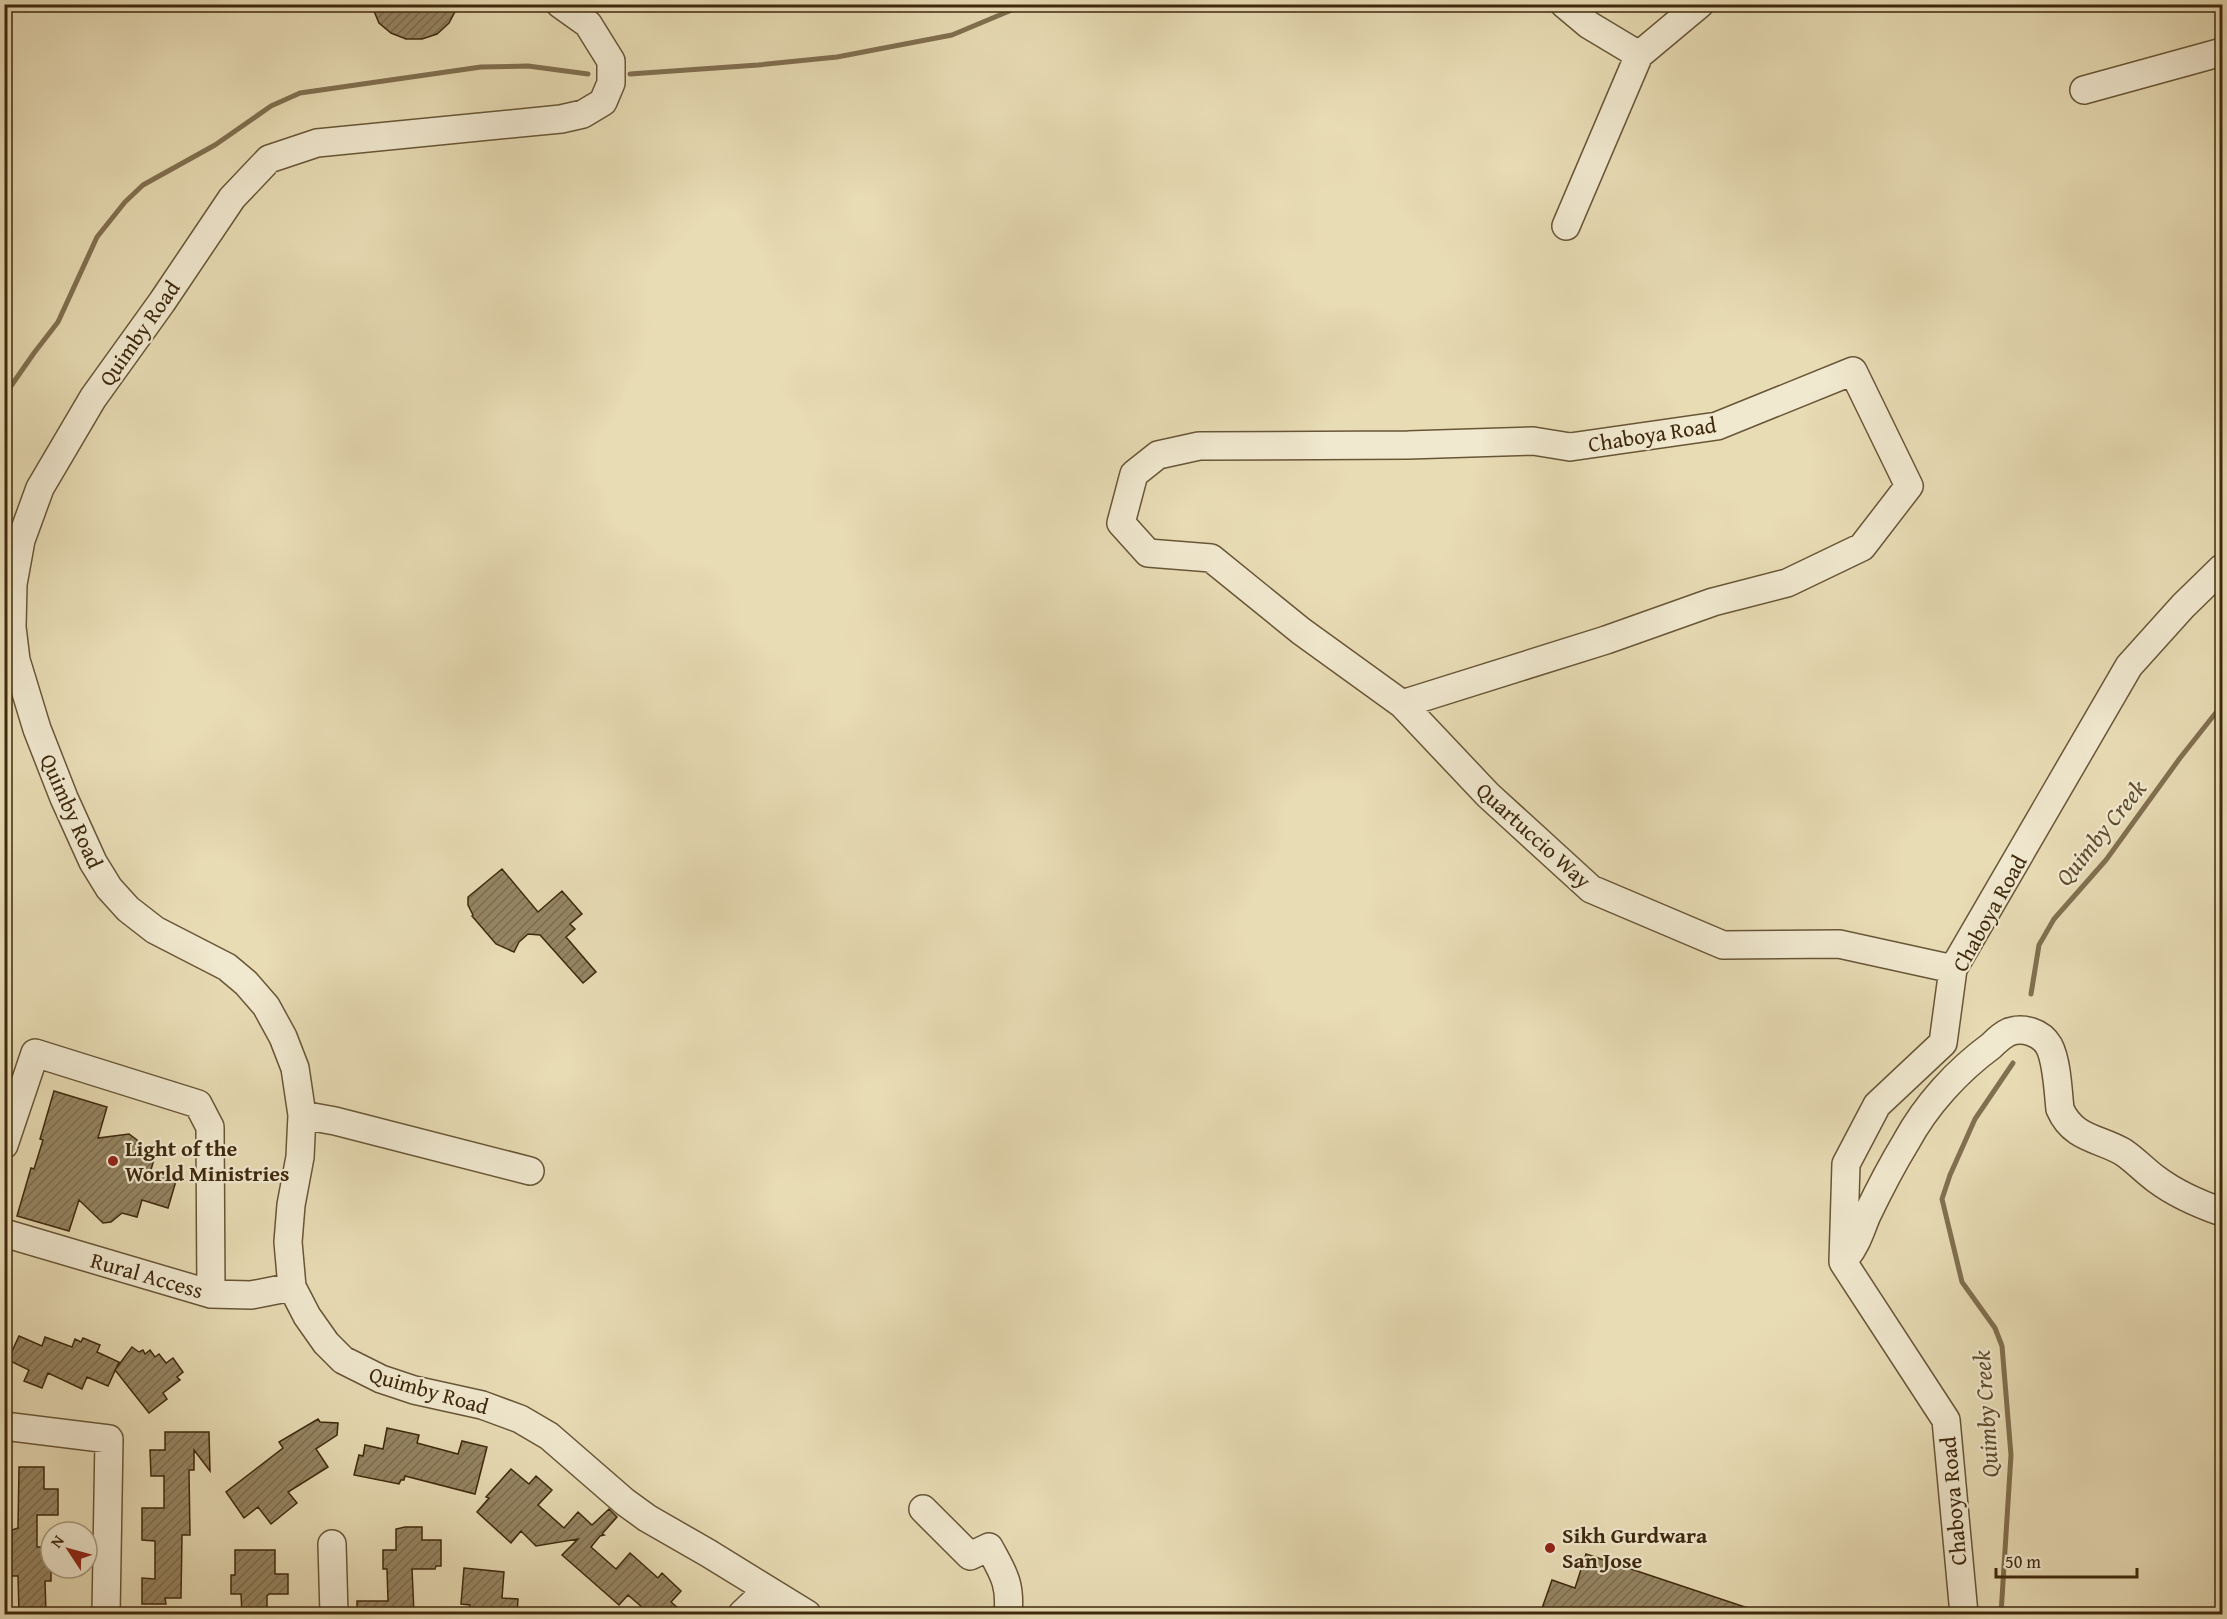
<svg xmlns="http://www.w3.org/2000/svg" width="2227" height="1619" font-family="'Gentium Book Plus',serif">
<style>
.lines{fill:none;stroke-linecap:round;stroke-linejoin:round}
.stream{stroke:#817050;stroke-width:5}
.building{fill:url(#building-hatch);stroke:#3e290d;stroke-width:1.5}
.minor-casing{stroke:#685637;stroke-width:30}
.minor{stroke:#f0e8cf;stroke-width:27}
.poi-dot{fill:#8f2418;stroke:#f0e8cf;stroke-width:2}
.labels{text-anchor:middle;stroke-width:4.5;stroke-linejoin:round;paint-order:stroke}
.street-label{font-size:22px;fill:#3e290d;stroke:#f0e8cf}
.poi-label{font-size:22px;font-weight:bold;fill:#3e290d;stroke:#f0e8cf;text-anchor:start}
.water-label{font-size:24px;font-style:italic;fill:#604c2e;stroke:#f0e8cf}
</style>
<defs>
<pattern id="building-hatch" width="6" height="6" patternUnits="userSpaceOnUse" patternTransform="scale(1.5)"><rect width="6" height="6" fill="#968664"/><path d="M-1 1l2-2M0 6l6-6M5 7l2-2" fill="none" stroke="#7c6e51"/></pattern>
</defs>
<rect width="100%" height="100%" fill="#e8dcb5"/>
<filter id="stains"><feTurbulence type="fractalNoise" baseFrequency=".00333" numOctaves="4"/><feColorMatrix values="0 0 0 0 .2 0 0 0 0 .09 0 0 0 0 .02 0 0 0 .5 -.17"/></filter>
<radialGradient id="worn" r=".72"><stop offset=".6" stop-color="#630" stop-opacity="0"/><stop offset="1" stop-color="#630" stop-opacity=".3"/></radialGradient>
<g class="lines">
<!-- stream -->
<path class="stream" d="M630 74 758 65 837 57 952 35 1026 4
M4 396 34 353 58 322 97 237 125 202 143 185 215 145 271 106 300 93 481 67 528 66 588 74
M2031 994 2039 945 2054 919 2106 860 2180 758 2222 705
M2001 1614 2011 1455 2002 1346 1995 1328 1962 1282 1942 1199 1950 1175 1975 1119 2013 1063"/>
</g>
<!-- building -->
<path class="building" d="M371 4H459L449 23 437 34 422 39H406L391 33 379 23Z
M502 869 538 912 562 891 582 914 570 924 575 929 566 937 596 972 583 983 540 935 528 934 519 942 514 952 496 944 472 916 473 915 468 905V897Z
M54 1091 107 1107 98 1138 129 1134 137 1140 140 1151 155 1156 150 1173 176 1181 168 1208 142 1200 137 1217 122 1213 111 1222 103 1223 79 1200 69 1231 17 1216 31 1168 34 1169 43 1140 40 1139Z
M19 1336 42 1346 45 1337 72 1347 75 1339 81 1342 83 1338 100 1345 97 1352 119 1362 108 1386 87 1377 82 1389 48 1373 42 1388 24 1381 29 1370 8 1360Z
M132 1347 139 1352 143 1350 145 1354 150 1350 155 1357 159 1354 166 1363 173 1358 183 1372 177 1377 180 1380 163 1393 167 1399 149 1413 115 1370Z
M318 1419 320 1422 338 1423 337 1435 316 1449 328 1467 288 1492 297 1503 271 1524 258 1507 244 1518 226 1492 283 1448 279 1442Z
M387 1428 419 1435 417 1443 458 1454 462 1441 487 1447 475 1494 405 1476 404 1480H401L399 1484 354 1475 359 1455 363 1456 365 1445 383 1449Z
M165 1432H209L210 1471 194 1450V1470H189L190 1535H182L181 1598H165L166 1604H142V1578L155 1579V1541L142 1540V1508H164V1476H151L150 1450H165Z
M19 1467H44V1489H58V1515H37V1547H51V1581H45L46 1614H19L18 1576H11L12 1530 18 1528Z
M511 1469 529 1484 536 1476 552 1490 538 1505 564 1528 578 1512 592 1525 609 1509 617 1517 602 1534 604 1535 600 1536 591 1547 616 1569 630 1553 658 1578 662 1573 681 1591 671 1602 685 1614H650L628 1595 619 1605 562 1555 578 1539 536 1546 521 1531 511 1543 477 1512 489 1498 486 1497Z
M405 1527H422V1540H441V1566H436L435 1569H412L414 1614H357V1601H388L387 1569H383V1550H396V1529Z
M235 1550H275V1574H288V1594H269L267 1596V1614H242L241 1594H231V1575H235Z
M1586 1554 1760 1612V1614H1540L1552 1580 1575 1588Z
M464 1568 504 1572 502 1598 518 1599 517 1614 469 1613 470 1605 461 1604Z"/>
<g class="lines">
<!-- minor casing -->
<g class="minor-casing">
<path id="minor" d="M560 4 588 24 611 61V83L603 102 583 114 561 119 317 143 269 159 232 198 162 302 93 398 40 488 21 540 13 584 12 627 16 660 37 729 64 798 93 862 109 888 128 909 155 930 227 967 246 983 266 1006 283 1037 295 1068 302 1115 300 1157 291 1205 288 1242 292 1287 307 1316 326 1343 343 1360 381 1379 414 1390 482 1405 520 1419 549 1436 625 1502 647 1518 708 1553 807 1614
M1564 4 1589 25 1639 55
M2084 90 2222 52
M1566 226 1639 55 1700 4
M1402 704 1606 640 1713 602 1787 583 1862 547 1909 486 1853 371 1717 426 1570 447 1533 441 1408 445 1199 446 1158 455 1134 474 1121 523 1148 553 1211 558 1301 631 1402 704 1488 795 1591 889 1723 945 1839 944 1953 969
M302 1115 335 1121 530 1171
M4 1145 35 1053 198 1104 210 1127 211 1294
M4 1233 211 1294 251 1295 292 1287
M1847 1256C1857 1244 1861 1229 1867 1215 1879 1190 1892 1165 1906 1142 1926 1105 1957 1071 1991 1046 1996 1041 2002 1035 2009 1032 2023 1027 2041 1032 2049 1046 2057 1061 2058 1091 2060 1109 2073 1139 2099 1138 2123 1152 2135 1160 2145 1171 2156 1179 2176 1194 2199 1204 2222 1212
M4 1426 109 1439 106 1614
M923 1509 970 1556 989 1547C1003 1573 1011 1583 1008 1614
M332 1544 334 1614
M742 1614 767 1590
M1964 1614 1946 1420 1843 1262 1846 1164 1877 1105 1943 1043 1953 969 2129 666 2183 606 2222 568"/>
</g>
<!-- minor -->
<use href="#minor" class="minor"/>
</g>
<!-- markers -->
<g class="poi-dot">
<circle cx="113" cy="1161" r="6"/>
<circle cx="1550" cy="1548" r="6"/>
</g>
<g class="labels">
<!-- street labels -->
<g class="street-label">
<text transform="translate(139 333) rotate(-55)" y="8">Quimby Road</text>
<text transform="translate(1652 434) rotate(-9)" y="8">Chaboya Road</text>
<text transform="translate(72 811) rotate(66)" y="8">Quimby Road</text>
<text transform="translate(1534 835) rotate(42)" y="8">Quartuccio Way</text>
<text transform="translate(1989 913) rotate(-61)" y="8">Chaboya Road</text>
<text transform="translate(147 1275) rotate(16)" y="8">Rural Access</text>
<text transform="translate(429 1390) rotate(16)" y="8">Quimby Road</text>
<text transform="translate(1953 1501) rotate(-95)" y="8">Chaboya Road</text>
</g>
<!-- poi labels -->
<g class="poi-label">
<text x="125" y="1156">Light of the<tspan x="125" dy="25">World Ministries</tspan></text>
<text x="1562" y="1543">Sikh Gurdwara<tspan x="1562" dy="25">San Jose</tspan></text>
</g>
<!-- water labels -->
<g class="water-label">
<text transform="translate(2101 833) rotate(-51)" y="8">Quimby Creek</text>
<text transform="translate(1986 1414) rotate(-94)" y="8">Quimby Creek</text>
</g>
</g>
<!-- margin -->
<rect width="2227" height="1619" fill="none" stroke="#e8dcb5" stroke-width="24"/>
<rect x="6" y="6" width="2215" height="1607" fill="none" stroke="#3e290d" stroke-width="3"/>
<rect x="12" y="12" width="2203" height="1595" fill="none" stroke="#3e290d" stroke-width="1.5"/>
<!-- north arrow -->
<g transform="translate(69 1550) rotate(306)"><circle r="28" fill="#f0e8cf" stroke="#a99c81" stroke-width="1.5"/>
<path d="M0-4.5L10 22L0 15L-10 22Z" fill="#8f2418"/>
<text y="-9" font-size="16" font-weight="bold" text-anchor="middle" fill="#3e290d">N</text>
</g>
<!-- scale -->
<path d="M1996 1568v9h141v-9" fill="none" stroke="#3e290d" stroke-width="3"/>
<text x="2005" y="1568" font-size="18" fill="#3e290d" stroke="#f0e8cf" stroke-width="4.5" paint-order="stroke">50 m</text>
<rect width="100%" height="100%" filter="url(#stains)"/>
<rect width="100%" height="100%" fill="url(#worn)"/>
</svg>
